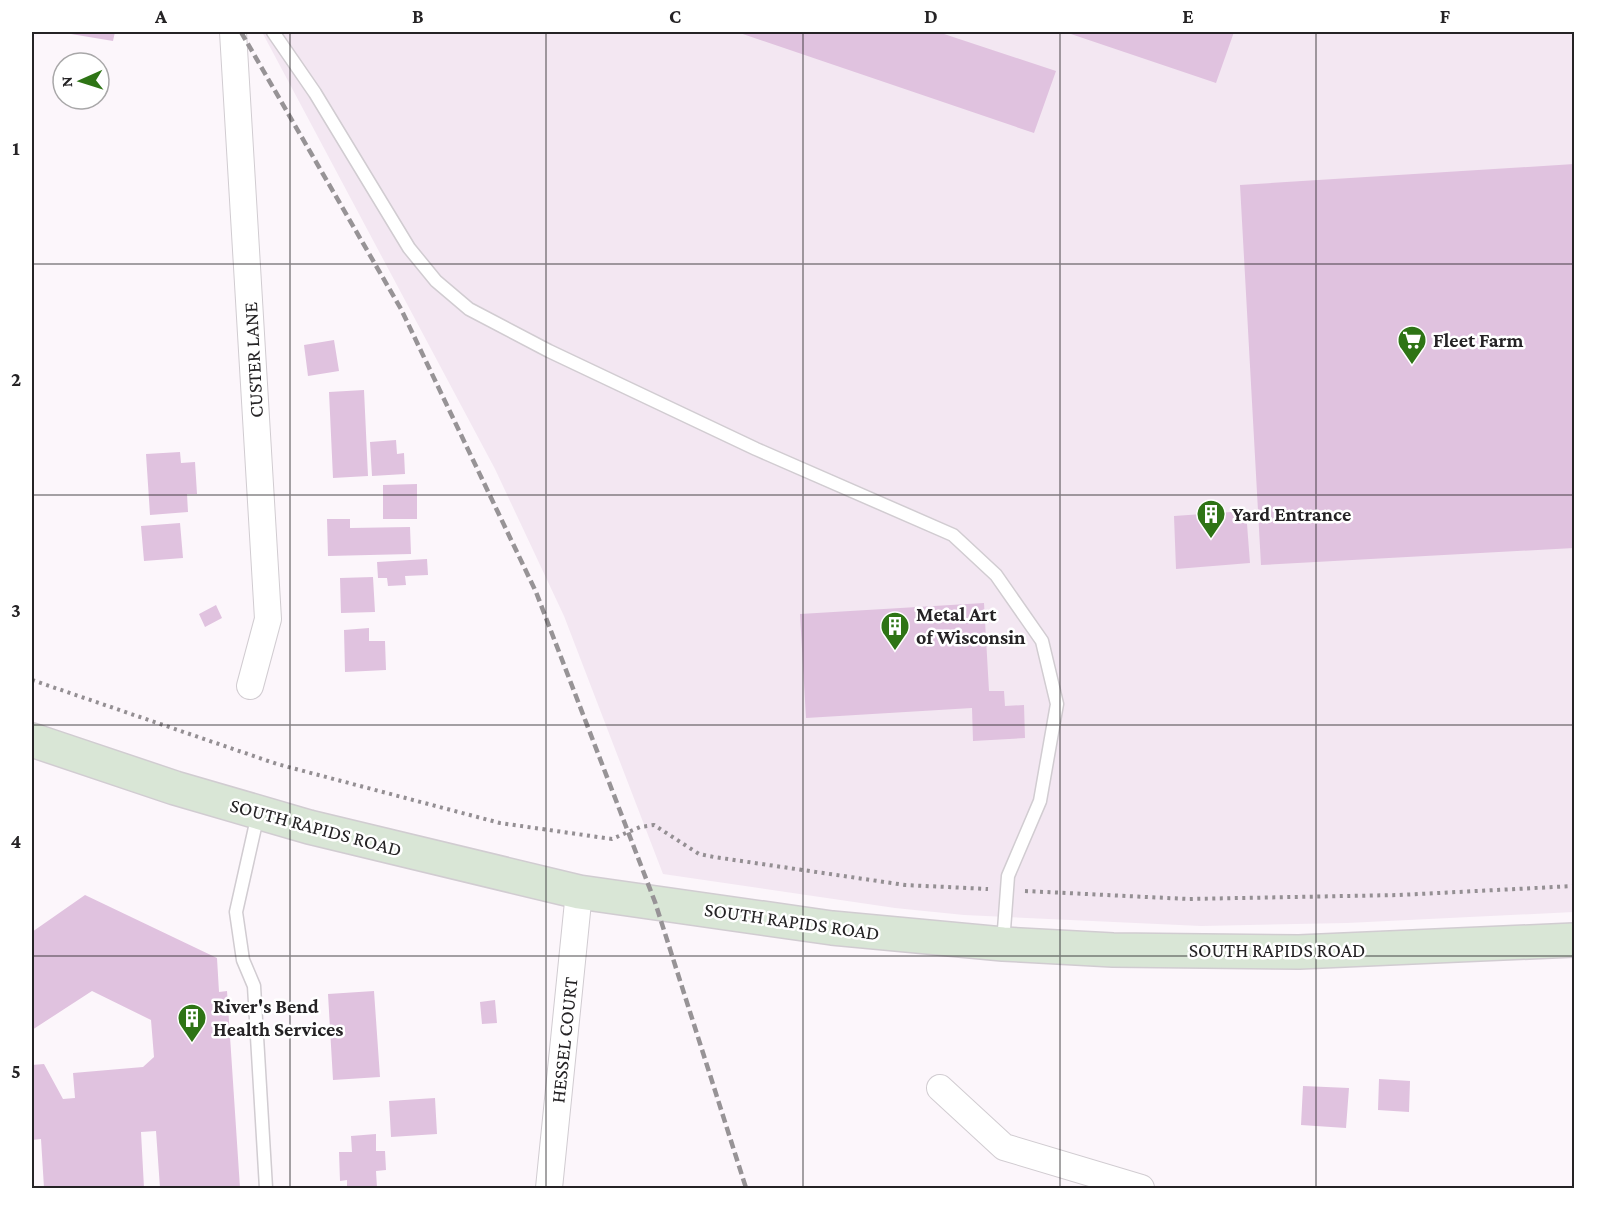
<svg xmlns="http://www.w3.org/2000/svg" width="1606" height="1220" font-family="'Crimson Pro',serif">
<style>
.built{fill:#f3e7f2}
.building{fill:#e0c2df}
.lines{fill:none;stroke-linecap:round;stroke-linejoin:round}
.lane-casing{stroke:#d1ccd1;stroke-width:15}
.street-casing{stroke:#d1ccd1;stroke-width:28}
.secondary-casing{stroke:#d1ccd1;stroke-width:36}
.path{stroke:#948f93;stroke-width:4;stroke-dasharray:3 4.5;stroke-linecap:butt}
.lane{stroke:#fff;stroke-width:12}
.street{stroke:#fff;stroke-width:26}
.secondary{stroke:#d9e6d6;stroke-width:33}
.rail{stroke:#979396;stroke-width:4.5;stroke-dasharray:9 4.5;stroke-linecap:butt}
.grid{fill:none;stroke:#252325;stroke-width:1.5;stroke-opacity:0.55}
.labels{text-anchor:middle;stroke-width:5;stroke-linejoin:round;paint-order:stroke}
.poi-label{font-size:20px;font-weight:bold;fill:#252325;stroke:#fff;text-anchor:start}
.street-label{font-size:20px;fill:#252325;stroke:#fff}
.neatline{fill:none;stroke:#252325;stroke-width:2}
.grid-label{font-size:20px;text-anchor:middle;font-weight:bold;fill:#252325}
</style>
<rect width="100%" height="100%" fill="#fcf6fb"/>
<!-- built -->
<path class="built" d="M262 32H1574V912L1347 923 1201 926 964 915 895 908 663 874 564 616 495 469Z"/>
<!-- building -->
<path class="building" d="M59 32H115L113 41Z
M737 32H938L1056 71 1034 133Z
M1065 32H1234L1216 83Z
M1574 164V548L1261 565 1240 185Z
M334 340 339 371 308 376 304 345Z
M364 390 368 476 333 478 329 392Z
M396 440 397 454 404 453 405 474 372 476 370 442Z
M180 452 181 463 195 462 197 494H187L188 512 150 515 146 454Z
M417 484V519H383V485Z
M1246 511 1250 563 1176 569 1174 516Z
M327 519H350V528L410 527 411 554 328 556Z
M180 523 183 558 144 561 141 526Z
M427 559 428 575 405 576 406 585 388 586 387 578H378L377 562Z
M373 577 375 612 341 613 340 578Z
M984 603 989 691H1004L1005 706 1024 705 1025 738 973 741 972 708 806 718 800 614Z
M216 605 222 618 205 627 199 614Z
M369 628V641H385L386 670 345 672 344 630Z
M85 895 217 958 219 992 227 991 240 1188H160L156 1131 141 1132 144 1188H44L41 1139 32 1140V1065L44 1064 63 1099 75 1098 73 1073 143 1067 154 1057 151 1020 92 991 32 1030V932Z
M374 991 380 1077 333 1080 328 994Z
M495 1000 497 1023 482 1024 480 1002Z
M1379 1079 1410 1081 1409 1112 1378 1110Z
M1303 1086 1349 1088 1346 1128 1301 1125Z
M435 1098 437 1134 391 1137 389 1101Z
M376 1134V1151H385L386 1170 376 1171 377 1188H347V1180L340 1181 339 1152H352L351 1136Z"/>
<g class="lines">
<!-- lane casing -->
<g class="lane-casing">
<path id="lane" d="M273 32 315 93 409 248 436 281 469 309 549 351 756 449 953 535 996 575 1042 641 1057 704 1040 801 1008 876 1003 943
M258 814 236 912 243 960 254 986 266 1188"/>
</g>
<!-- street casing -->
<g class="street-casing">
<path id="street" d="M233 32 268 619 250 686
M940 1088 1004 1147 1141 1188
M549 1188 579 892"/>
</g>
<!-- secondary casing -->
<g class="secondary-casing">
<path id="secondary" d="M32 740 175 788 309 827 579 892 832 928 1003 944 1113 950 1299 952 1574 940"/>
</g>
<!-- path -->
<path class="path" d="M32 680 277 764 500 823 612 839 640 827 654 825 699 854 714 857 905 885 988 889
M1025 891 1188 899 1399 895 1574 886"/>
<!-- lane -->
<use href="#lane" class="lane"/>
<!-- street -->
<use href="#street" class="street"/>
<!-- secondary -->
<use href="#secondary" class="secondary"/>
<!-- rail -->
<path class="rail" d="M241 32 401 309 536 592 655 902 746 1188"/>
</g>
<!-- grid -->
<path class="grid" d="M290 32V1188M546 32V1188M803 32V1188M1060 32V1188M1316 32V1188M32 264H1574M32 495H1574M32 725H1574M32 956H1574"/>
<!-- icons -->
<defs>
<g id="supermarket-pin" transform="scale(1.5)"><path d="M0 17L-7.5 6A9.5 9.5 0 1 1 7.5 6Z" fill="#2e7415" stroke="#fff"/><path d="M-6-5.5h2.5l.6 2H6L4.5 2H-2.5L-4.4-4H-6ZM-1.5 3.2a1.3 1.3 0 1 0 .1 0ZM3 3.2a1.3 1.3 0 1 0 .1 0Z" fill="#fff"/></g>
<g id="building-pin" transform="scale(1.5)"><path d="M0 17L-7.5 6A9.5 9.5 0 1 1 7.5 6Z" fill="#2e7415" stroke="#fff"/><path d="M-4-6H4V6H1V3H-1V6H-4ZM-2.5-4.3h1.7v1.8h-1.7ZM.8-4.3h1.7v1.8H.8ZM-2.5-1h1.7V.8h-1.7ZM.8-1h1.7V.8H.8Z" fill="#fff"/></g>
</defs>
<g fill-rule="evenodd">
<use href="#supermarket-pin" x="1412" y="340"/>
<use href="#building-pin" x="1211" y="514"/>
<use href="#building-pin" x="895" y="626"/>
<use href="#building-pin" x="192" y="1018"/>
</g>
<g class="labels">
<!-- poi labels -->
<g class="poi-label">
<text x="1433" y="347">Fleet Farm</text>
<text x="1232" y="521">Yard Entrance</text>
<text x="916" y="621">Metal Art<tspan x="916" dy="23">of Wisconsin</tspan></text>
<text x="213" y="1013">River's Bend<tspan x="213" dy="23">Health Services</tspan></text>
</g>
<!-- street labels -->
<g class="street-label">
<text transform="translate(253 360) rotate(-93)" y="7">CUSTER LANE</text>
<text transform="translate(316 827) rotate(15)" y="7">SOUTH RAPIDS ROAD</text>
<text transform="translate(792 921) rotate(8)" y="7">SOUTH RAPIDS ROAD</text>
<text x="1277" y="957">SOUTH RAPIDS ROAD</text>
<text transform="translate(564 1040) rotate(-84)" y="7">HESSEL COURT</text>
</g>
</g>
<!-- border -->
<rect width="1606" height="1220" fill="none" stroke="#ffffff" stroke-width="66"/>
<!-- north arrow -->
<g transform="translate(81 81) rotate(267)"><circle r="28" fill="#ffffff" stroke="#a8a7a8" stroke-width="1.5"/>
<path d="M0-4.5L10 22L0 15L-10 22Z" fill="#2e7415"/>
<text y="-9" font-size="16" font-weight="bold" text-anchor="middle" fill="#252325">N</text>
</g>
<rect x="33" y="33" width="1540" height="1154" class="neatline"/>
<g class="grid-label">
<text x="161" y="23">A</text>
<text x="418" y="23">B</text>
<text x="675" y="23">C</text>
<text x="931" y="23">D</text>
<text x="1188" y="23">E</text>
<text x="1445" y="23">F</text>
<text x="16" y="155">1</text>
<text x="16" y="386">2</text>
<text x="16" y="617">3</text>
<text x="16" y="848">4</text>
<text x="16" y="1078">5</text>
</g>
</svg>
